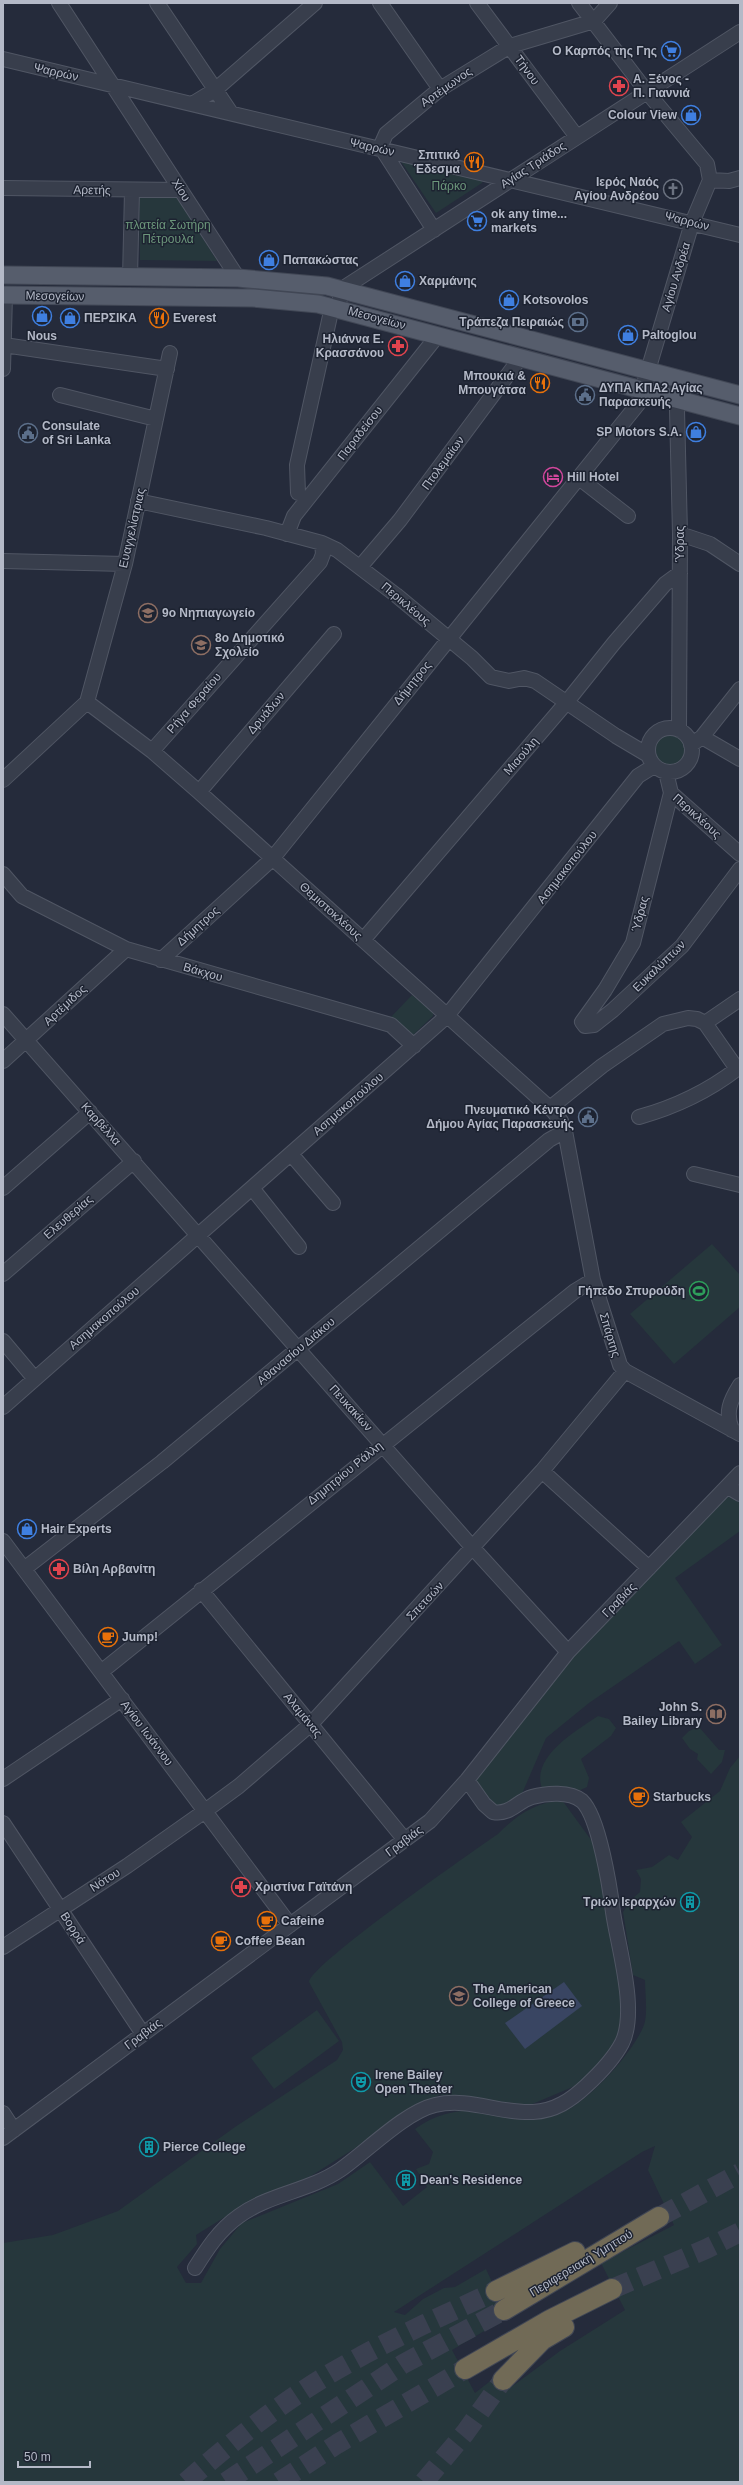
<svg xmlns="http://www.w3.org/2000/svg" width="743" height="2485" font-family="Helvetica,sans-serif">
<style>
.green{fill:#26373c;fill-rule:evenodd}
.water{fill:#394562}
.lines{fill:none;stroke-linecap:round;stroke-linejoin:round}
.highway-tunnel{stroke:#3a4050;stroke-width:20;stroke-dasharray:20 10;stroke-linecap:butt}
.minor-casing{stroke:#505664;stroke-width:16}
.major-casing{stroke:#414755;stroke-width:19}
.highway-casing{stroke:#404654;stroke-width:22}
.minor{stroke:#383e4c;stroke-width:14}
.major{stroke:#565d6c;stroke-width:17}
.highway{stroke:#716a56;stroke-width:20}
.labels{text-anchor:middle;stroke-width:3;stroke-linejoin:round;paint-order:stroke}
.poi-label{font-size:12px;font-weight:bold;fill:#b4b9c7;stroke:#1d2331;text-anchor:start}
.street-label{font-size:12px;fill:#b4b9c7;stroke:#1d2331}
.park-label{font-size:12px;fill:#6c977b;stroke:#1d2331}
</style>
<rect width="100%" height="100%" fill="#252b3b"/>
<!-- green -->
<path class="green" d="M400 160 482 180V183L436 213Z
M139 192 175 194 217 261 140 260Z
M653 749a17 17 0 1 1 34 0a17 17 0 1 1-34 0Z
M412 995 433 1012V1016L412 1036 392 1021 391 1017Z
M712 1244 740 1275V1307L674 1364 630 1314Z
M725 1495 740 1503V1531L675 1578 722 1645 695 1664 679 1641 589 1703 546 1738 521 1796 513 1805 496 1806 474 1781 536 1696Z
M598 1716 609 1719 616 1728 611 1736 581 1759 589 1778 587 1787 576 1792 543 1791C528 1758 576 1731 598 1716Z
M699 1727 719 1750H725L722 1762 711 1774 697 1759 698 1754 690 1749 682 1738 689 1731Z
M740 1756V2482H3V2243L53 2235 118 2211 235 2127 337 2060 343 2050 342 2042 309 1982C311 1964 473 1851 498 1834 517 1815 534 1803 562 1800L597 1848 608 1906 623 2012V2029L613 2047 582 2083 530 2105 439 2095 311 2176 241 2207 196 2235 197 2244 177 2267 186 2283H201L220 2249 242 2223 338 2184 370 2162 403 2206 427 2187 416 2169 429 2164 433 2152 415 2129C449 2104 486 2110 526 2114 534 2114 542 2116 550 2116 580 2114 634 2052 644 2025 648 2015 645 1991 645 1980L633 1975 623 1912 632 1899 640 1892 641 1879 636 1870 652 1867 669 1855 678 1860 692 1837 681 1822 720 1791 730 1768ZM655 2146 648 2170 674 2225 601 2263 625 2310 560 2351 510 2388 498 2375 475 2393 452 2350 508 2317 486 2269 455 2287 444 2288 423 2299 405 2315 394 2312 642 2152Z
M317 2010 339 2041 274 2089 251 2058Z"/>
<!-- water -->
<path class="water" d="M564 1982 582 2006 525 2049 505 2023Z"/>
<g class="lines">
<!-- highway-tunnel -->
<path class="highway-tunnel" d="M659 2217 740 2173
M612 2289 706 2249 740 2232
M186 2482C236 2438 289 2396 347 2364 395 2337 446 2314 496 2291
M226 2482 403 2364 504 2310
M279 2482 337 2444 465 2369
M424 2482 465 2433 503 2380"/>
<!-- minor casing -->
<g class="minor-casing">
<path id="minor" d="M59 3 238 278
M157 3 231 113
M380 3 440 89
M477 3 577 137
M3 59 740 235
M192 104 215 90 315 3
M710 180 729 181 740 178
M3 188 181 190
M434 230 382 149V143L386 134 440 89 510 46 594 21 610 3
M130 278 132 191
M338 308 342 289 740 32
M4 345 167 369
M3 369 5 295
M648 370 676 398 677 410 680 534 679 730
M60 395 156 419
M579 478 628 516
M298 493 297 465 332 307
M138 501 266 528 322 543 337 550 396 595 472 658 491 677 509 681 524 678 535 681 616 736 648 755
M287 534 294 516 438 335
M680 534 710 544 740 564
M3 561 125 564
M360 567 400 520 521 357
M87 702 152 751 199 792 553 1111 561 1121 565 1131 593 1280 620 1365 625 1371 740 1434
M87 702 125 564 170 353
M648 750a22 22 0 1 1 44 0a22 22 0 1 1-44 0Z
M702 737 740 759
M691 745 702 737 740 689
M152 751 320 562 323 554 322 543
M666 772 671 793 740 854
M3 780 87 702
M199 792 334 634
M671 793 633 943 605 990 582 1022 585 1026 594 1025 613 1010 682 946 740 869
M3 874 22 896 126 949 391 1025 414 1046
M363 940 566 703 614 643 665 584 680 573
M161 960 272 859 638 404 692 223 710 180 707 164 647 92 579 3
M3 1014 473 1548 568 1652
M3 1061 126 949
M550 1108 602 1066 663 1024 688 1018 697 1019 705 1023
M639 1117C675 1107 707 1092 737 1069L705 1023 740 999
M291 1154 333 1203
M694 1174 740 1185
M3 1188 90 1112
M252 1188 299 1247
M3 1274 134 1161
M3 1341 35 1379
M3 1407 446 1017 638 776 654 766
M732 1430C725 1412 730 1401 740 1385
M542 1471 649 1568
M728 1487 740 1494
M3 1541 290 1925
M24 1569 162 1462 549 1140 565 1131
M201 1590 405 1840
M101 1672 575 1291 593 1280
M3 1779 122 1699
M3 1823 143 2034
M3 1947 127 1866 205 1811 239 1786 311 1724 542 1471 625 1371
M3 2113 14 2130
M3 2138 430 1821 467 1780 568 1652 740 1473
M195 2268C207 2249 219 2230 239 2216 269 2194 309 2191 340 2170 366 2152 405 2112 435 2105 469 2097 500 2114 533 2112 555 2111 571 2100 586 2086 599 2074 613 2060 622 2043 638 2011 618 1947 613 1912 610 1888 599 1817 582 1801 570 1791 546 1793 532 1797 517 1801 511 1815 493 1812L484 1804 467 1780"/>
</g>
<!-- major casing -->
<g class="major-casing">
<path id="major" d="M3 275 238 278 327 286 740 395
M3 295 253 298 318 304 740 416"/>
</g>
<!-- highway casing -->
<g class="highway-casing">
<path id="highway" d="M496 2291 575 2252
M504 2310 659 2217
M465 2369 550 2320 612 2289
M503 2380 542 2340 564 2327"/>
</g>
<!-- minor -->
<use href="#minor" class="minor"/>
<!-- major -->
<use href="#major" class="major"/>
<!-- highway -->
<use href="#highway" class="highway"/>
</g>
<!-- icons -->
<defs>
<g id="supermarket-ring" transform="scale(1)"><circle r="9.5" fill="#1d2331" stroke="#3f7fe0" stroke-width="1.5"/><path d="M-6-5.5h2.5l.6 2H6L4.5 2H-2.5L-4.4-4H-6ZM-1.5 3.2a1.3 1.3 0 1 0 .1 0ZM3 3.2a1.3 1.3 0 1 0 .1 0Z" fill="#3f7fe0"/></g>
<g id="pharmacy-ring" transform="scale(1)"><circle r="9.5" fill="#1d2331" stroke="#e0444e" stroke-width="1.5"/><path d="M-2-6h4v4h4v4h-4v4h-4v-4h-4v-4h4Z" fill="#e0444e"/></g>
<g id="shop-ring" transform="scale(1)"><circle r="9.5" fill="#1d2331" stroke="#3f7fe0" stroke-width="1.5"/><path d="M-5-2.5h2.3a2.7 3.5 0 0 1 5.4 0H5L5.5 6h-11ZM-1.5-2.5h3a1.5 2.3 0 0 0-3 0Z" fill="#3f7fe0"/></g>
<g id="restaurant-ring" transform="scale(1)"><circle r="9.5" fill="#1d2331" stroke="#e8710a" stroke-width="1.5"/><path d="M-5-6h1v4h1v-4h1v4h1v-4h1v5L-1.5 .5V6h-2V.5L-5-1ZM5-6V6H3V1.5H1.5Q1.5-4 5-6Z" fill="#e8710a"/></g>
<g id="church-ring" transform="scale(1)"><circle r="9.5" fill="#1d2331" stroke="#6b7280" stroke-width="1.5"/><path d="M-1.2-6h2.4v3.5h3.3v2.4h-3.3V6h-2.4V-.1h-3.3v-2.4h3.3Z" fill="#6b7280"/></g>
<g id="bank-ring" transform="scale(1)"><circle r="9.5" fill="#1d2331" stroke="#5c6f8a" stroke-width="1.5"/><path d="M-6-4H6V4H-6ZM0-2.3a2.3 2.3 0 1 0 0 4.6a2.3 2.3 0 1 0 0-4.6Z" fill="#5c6f8a"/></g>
<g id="civic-ring" transform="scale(1)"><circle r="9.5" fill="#1d2331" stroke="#5c6f8a" stroke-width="1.5"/><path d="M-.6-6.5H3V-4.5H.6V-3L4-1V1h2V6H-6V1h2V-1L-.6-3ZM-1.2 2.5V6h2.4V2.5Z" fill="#5c6f8a"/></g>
<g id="hotel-ring" transform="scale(1)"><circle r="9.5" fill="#1d2331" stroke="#d1479c" stroke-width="1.5"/><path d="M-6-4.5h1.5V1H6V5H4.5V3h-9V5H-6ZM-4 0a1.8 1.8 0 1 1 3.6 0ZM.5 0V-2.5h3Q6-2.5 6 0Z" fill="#d1479c"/></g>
<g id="school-ring" transform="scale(1)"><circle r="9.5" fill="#1d2331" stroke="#8d6e63" stroke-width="1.5"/><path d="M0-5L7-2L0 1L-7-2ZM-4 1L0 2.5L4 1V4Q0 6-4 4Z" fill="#8d6e63"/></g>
<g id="stadium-ring" transform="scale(1)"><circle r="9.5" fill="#1d2331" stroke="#2e9e5b" stroke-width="1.5"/><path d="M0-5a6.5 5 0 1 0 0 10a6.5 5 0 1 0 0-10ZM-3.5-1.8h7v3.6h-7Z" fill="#2e9e5b"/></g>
<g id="cafe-ring" transform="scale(1)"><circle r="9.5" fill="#1d2331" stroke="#e8710a" stroke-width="1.5"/><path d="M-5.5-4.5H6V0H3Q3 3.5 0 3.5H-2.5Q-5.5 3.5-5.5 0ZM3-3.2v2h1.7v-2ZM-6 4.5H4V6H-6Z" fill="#e8710a"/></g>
<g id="library-ring" transform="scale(1)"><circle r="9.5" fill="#1d2331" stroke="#8d6e63" stroke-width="1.5"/><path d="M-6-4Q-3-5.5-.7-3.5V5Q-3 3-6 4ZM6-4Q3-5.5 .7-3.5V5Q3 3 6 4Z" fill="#8d6e63"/></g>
<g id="building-ring" transform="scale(1)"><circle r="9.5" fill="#1d2331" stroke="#0f9aa8" stroke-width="1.5"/><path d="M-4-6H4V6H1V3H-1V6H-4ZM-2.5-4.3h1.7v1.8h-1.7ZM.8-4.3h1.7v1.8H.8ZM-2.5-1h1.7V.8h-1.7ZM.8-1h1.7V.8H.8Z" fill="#0f9aa8"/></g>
<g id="university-ring" transform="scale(1)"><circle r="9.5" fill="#1d2331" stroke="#8d6e63" stroke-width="1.5"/><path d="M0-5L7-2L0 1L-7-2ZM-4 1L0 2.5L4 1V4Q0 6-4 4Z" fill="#8d6e63"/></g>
<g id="theatre-ring" transform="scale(1)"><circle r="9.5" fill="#1d2331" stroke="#0f9aa8" stroke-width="1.5"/><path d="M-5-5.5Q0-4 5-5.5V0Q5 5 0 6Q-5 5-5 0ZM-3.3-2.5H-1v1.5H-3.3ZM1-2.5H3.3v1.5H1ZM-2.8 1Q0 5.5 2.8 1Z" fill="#0f9aa8"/></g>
</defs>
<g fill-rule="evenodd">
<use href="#supermarket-ring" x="671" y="51"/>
<use href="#pharmacy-ring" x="619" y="86"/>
<use href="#shop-ring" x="691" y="115"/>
<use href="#restaurant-ring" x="474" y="162"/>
<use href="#church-ring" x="673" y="189"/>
<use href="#supermarket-ring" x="477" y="221"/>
<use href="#shop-ring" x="269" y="260"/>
<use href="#shop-ring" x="405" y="281"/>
<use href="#shop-ring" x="509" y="300"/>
<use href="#shop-ring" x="42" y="316"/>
<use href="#shop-ring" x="70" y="318"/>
<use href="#restaurant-ring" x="159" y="318"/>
<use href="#bank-ring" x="578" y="322"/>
<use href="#shop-ring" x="628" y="335"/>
<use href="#pharmacy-ring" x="398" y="346"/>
<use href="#restaurant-ring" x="540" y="383"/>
<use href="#civic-ring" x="585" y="395"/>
<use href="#shop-ring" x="696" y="432"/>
<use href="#civic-ring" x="28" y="433"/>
<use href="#hotel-ring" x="553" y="477"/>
<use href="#school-ring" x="148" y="613"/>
<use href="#school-ring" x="201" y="645"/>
<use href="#civic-ring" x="588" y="1117"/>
<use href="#stadium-ring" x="699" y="1291"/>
<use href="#shop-ring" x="27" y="1529"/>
<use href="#pharmacy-ring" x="59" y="1569"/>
<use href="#cafe-ring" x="108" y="1637"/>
<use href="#library-ring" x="716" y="1714"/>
<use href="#cafe-ring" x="639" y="1797"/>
<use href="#pharmacy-ring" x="241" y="1887"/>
<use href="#building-ring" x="690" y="1902"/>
<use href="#cafe-ring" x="267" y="1921"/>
<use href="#cafe-ring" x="221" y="1941"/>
<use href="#university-ring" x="459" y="1996"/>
<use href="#theatre-ring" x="361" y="2082"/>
<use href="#building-ring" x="149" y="2147"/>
<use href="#building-ring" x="406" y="2180"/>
</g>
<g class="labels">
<!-- poi labels -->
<g class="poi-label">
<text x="657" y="55" text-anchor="end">Ο Καρπός της Γης</text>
<text x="633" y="83">Α. Ξένος -<tspan x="633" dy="14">Π. Γιαννιά</tspan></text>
<text x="677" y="119" text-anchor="end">Colour View</text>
<text x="460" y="159" text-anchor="end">Σπιτικό<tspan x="460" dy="14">Έδεσμα</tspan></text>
<text x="659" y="186" text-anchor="end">Ιερός Ναός<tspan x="659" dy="14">Αγίου Ανδρέου</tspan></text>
<text x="491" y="218">ok any time...<tspan x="491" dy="14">markets</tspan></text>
<text x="283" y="264">Παπακώστας</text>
<text x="419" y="285">Χαρμάνης</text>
<text x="523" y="304">Kotsovolos</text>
<text x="84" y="322">ΠΕΡΣΙΚΑ</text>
<text x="173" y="322">Everest</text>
<text x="564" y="326" text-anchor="end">Τράπεζα Πειραιώς</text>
<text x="642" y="339">Paltoglou</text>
<text x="42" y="340" text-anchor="middle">Nous</text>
<text x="384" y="343" text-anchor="end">Ηλιάννα Ε.<tspan x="384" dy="14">Κρασσάνου</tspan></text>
<text x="526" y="380" text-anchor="end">Μπουκιά &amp;<tspan x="526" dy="14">Μπουγάτσα</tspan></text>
<text x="599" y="392">ΔΥΠΑ ΚΠΑ2 Αγίας<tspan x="599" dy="14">Παρασκευής</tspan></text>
<text x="42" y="430">Consulate<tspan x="42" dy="14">of Sri Lanka</tspan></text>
<text x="682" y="436" text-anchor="end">SP Motors S.A.</text>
<text x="567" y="481">Hill Hotel</text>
<text x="162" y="617">9ο Νηπιαγωγείο</text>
<text x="215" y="642">8ο Δημοτικό<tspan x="215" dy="14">Σχολείο</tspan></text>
<text x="574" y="1114" text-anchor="end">Πνευματικό Κέντρο<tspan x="574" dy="14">Δήμου Αγίας Παρασκευής</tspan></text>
<text x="685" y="1295" text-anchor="end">Γήπεδο Σπυρούδη</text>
<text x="41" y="1533">Hair Experts</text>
<text x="73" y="1573">Βίλη Αρβανίτη</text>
<text x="122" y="1641">Jump!</text>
<text x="702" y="1711" text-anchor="end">John S.<tspan x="702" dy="14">Bailey Library</tspan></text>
<text x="653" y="1801">Starbucks</text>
<text x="255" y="1891">Χριστίνα Γαϊτάνη</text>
<text x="676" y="1906" text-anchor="end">Τριών Ιεραρχών</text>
<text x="281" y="1925">Cafeine</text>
<text x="235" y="1945">Coffee Bean</text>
<text x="473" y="1993">The American<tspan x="473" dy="14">College of Greece</tspan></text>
<text x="375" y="2079">Irene Bailey<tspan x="375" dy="14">Open Theater</tspan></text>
<text x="163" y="2151">Pierce College</text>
<text x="420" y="2184">Dean's Residence</text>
</g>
<!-- street labels -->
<g class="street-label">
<text transform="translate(527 70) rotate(54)" y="4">Τήνου</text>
<text transform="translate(56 72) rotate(13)" y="4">Ψαρρών</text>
<text transform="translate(446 87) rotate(-35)" y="4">Αρτέμωνος</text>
<text transform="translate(372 147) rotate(13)" y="4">Ψαρρών</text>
<text transform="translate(533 165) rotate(-33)" y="4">Αγίας Τριάδος</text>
<text transform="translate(92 190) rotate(1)" y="4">Αρετής</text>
<text transform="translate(181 190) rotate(57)" y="4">Χίου</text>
<text transform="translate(687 221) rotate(14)" y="4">Ψαρρών</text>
<text transform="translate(676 277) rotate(-73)" y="4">Αγίου Ανδρέα</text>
<text transform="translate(55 296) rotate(1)" y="4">Μεσογείων</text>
<text transform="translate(377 318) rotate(15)" y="4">Μεσογείων</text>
<text transform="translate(360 433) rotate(-52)" y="4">Παραδείσου</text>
<text transform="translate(443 463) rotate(-54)" y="4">Πτολεμαίων</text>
<text transform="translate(132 528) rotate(-77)" y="4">Ευαγγελίστριας</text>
<text transform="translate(680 544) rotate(-90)" y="4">Ύδρας</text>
<text transform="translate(406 604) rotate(40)" y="4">Περικλέους</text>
<text transform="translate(412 683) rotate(-51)" y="4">Δήμητρος</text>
<text transform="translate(194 703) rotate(-49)" y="4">Ρήγα Φεραίου</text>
<text transform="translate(266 713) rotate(-50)" y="4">Δρυάδων</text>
<text transform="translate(521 756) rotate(-49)" y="4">Μιαούλη</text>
<text transform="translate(697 816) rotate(42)" y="4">Περικλέους</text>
<text transform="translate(567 867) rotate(-52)" y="4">Ασημακοπούλου</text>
<text transform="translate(331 911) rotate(42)" y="4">Θεμιστοκλέους</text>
<text transform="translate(640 914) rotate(-75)" y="4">Ύδρας</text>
<text transform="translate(198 926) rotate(-42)" y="4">Δήμητρος</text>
<text transform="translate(659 966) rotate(-44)" y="4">Ευκαλύπτων</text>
<text transform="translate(203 972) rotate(16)" y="4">Βάκχου</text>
<text transform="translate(65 1005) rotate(-43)" y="4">Αρτέμιδος</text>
<text transform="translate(348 1104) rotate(-41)" y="4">Ασημακοπούλου</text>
<text transform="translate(101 1124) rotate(48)" y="4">Καρβέλλα</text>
<text transform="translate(68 1217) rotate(-41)" y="4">Ελευθερίας</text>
<text transform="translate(104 1318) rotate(-41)" y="4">Ασημακοπούλου</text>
<text transform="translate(610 1335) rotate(73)" y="4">Σπάρτης</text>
<text transform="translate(296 1351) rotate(-40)" y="4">Αθανασίου Διάκου</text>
<text transform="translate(351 1408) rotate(48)" y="4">Πευκακίων</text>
<text transform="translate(345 1473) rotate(-39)" y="4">Δημητρίου Ράλλη</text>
<text transform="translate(619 1600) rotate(-46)" y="4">Γραβιάς</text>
<text transform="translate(425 1601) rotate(-47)" y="4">Σπετσών</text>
<text transform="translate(303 1715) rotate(51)" y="4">Αλαμάνας</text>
<text transform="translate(147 1733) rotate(53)" y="4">Αγίου Ιωάννου</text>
<text transform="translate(404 1841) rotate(-37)" y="4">Γραβιάς</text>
<text transform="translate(105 1880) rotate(-33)" y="4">Νότου</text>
<text transform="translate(73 1928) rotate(57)" y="4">Βορρά</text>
<text transform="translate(143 2034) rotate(-37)" y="4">Γραβιάς</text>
<text transform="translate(581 2263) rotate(-31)" y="4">Περιφερειακή Υμηττού</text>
</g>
<!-- park labels -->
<g class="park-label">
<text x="449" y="190">Πάρκο</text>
<text x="168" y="229">πλατεία Σωτήρη<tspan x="168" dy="14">Πέτρουλα</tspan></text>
</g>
</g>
<!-- border -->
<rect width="743" height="2485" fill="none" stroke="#b4b9c7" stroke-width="8"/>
<!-- scale -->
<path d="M18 2461v6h72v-6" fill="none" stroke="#b4b9c7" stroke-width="2"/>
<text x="24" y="2461" font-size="12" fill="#b4b9c7" stroke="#1d2331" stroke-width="3" paint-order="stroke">50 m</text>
</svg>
